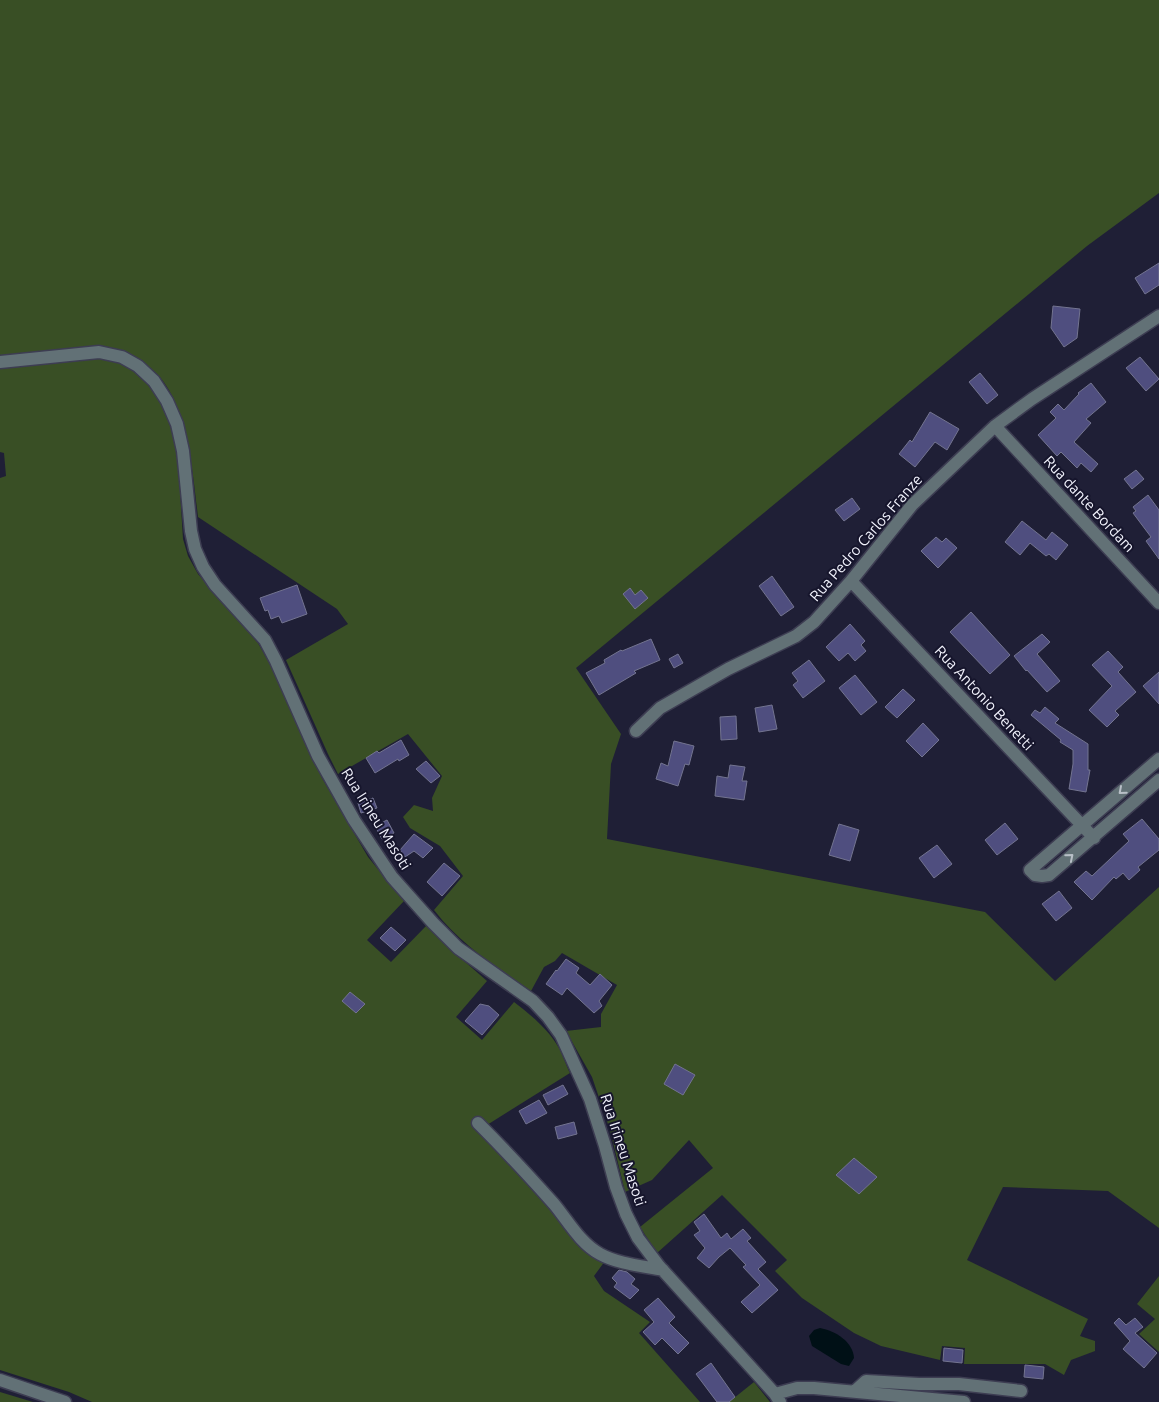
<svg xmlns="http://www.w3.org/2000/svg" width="1159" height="1402" font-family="Ubuntu,sans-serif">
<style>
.green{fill:#394f25}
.water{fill:#001016}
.building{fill:#4f4e7f;stroke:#737490}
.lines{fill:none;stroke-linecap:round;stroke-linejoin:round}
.minor-casing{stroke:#3d3d52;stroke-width:15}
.tertiary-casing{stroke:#3d3d52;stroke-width:15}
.minor{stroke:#627176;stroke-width:12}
.tertiary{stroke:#627176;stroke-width:12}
.oneway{stroke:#b8bfc7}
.labels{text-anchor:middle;stroke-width:4;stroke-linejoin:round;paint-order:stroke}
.street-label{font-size:15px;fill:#f2f3fd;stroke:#16152c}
</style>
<rect width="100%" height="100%" fill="#1f1f36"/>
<!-- green -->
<path class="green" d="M0 0H1159V193L1087 246 576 668 621 734 611 764 607 839 985 912 1055 981 1159 887V1228L1108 1191 1003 1187 967 1260 1088 1319 1080 1336 1095 1341V1351L1071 1360 1064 1375 1045 1364H964L965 1348 942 1346 940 1360 881 1346 854 1333 802 1298 775 1271 787 1260 722 1195 657 1253 640 1227 713 1168 689 1140 652 1180 625 1192 610 1130 592 1077 566 1031 601 1027V1014L617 985 562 953 555 961 544 967 531 991C495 966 461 945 434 910L463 876 440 846 410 828 403 817 414 805 433 811 432 798 442 776 408 734 338 774 328 754 286 660 348 624 337 609 198 517C193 475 188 409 159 376 150 367 141 361 131 355L0 358Z
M98 357 121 361 137 371 149 384 164 405 171 428 178 458 183 539 188 556 198 574 258 643 275 673 322 778 368 857 404 901 367 940 391 962 427 925 455 953 487 981 456 1017 482 1040 514 1002C531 1015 548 1029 559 1048 563 1055 566 1065 570 1073L487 1125 605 1261 594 1276 604 1291 650 1322 639 1333 700 1402H92L69 1392 0 1370V478L6 476 4 453 0 452V367Z
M1159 1276V1352L1139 1334 1155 1319 1137 1304Z
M754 1382 770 1402H729Z
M0 1392 33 1402H0Z"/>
<!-- water -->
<path class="water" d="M820 1328C836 1331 853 1342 854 1358L849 1366 841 1364 812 1346 809 1336 814 1330Z"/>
<!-- building -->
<path class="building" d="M1159 263V285L1145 294 1135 278Z
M1053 306 1080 309 1077 338 1064 347 1051 328Z
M1140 357 1159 379 1146 391 1126 368Z
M980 373 998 395 987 404 969 382Z
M1091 383 1106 402 1086 419 1091 423 1074 442 1098 464 1091 472 1081 463 1077 468 1061 452 1057 456 1038 435 1056 418 1050 412 1058 404 1064 410 1079 394 1078 393Z
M930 412 959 429 947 450 935 442 915 467 899 454 910 440 912 442Z
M1136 470 1144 479 1132 489 1124 479Z
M1148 495 1159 510V559L1146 541 1151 537 1133 513 1136 511 1133 507Z
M852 498 860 509 844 521 835 510Z
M1022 521 1046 540 1052 532 1068 545 1056 560 1049 554 1046 556 1030 543 1020 555 1005 542Z
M936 537 942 542 946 538 957 548 938 568 921 551Z
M772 576 794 607 781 616 759 586Z
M297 585 307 614 282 623 279 616 271 619 268 610 265 611 260 598Z
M630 588 635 595 641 590 648 598 635 609 623 594Z
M971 612 1010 655 990 674 950 632Z
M850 624 865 641 861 645 866 651 855 661 848 653 839 661 826 647Z
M1042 634 1050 642 1037 654 1060 681 1047 692 1027 670 1026 671 1014 656Z
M651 639 660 660 634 671 636 673 599 695 586 673 605 663 604 660 621 650 622 651Z
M1108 651 1123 667 1118 672 1136 692 1115 711 1119 715 1107 727 1089 710 1112 686 1092 665Z
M678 654 683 663 674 668 669 659Z
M809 660 825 681 803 698 793 685 798 681 792 673Z
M1159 672V704L1143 686Z
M855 675 877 702 861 715 839 688Z
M903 689 915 700 897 718 885 707Z
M772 705 777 729 759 732 755 708Z
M1045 707 1059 719 1055 723 1088 744V770H1090L1086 792 1069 789 1073 764V750L1060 742 1061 740 1031 715 1035 710 1040 713Z
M736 716 737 739 721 740 720 717Z
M923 723 939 740 922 757 906 741Z
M401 740 409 755 399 761 398 759 375 773 366 758 377 751 379 753Z
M674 741 694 746 689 765 685 764 678 786 656 779 661 763 668 766Z
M426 761 440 776 431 783 416 769Z
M730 765 745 767 742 781H747L744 800 715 796 717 776 728 778Z
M373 798 377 808 361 813 358 803Z
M1142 819 1159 839V850L1138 867 1140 870 1129 880 1123 873 1116 879 1114 877 1092 900 1074 882 1086 871 1092 876 1129 841 1123 834Z
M387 820 394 833 382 839 375 826Z
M1005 823 1018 839 997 855 985 840Z
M839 824 859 830 850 861 829 855Z
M414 834 433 848 423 858 414 851 405 857 400 850Z
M937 845 952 864 934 878 919 858Z
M444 863 460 876 442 896 427 882Z
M1059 891 1072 908 1056 921 1042 904Z
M391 927 406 940 395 951 380 938Z
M566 959 579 968 576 973 590 985 600 974 612 985 599 1001 602 1006 594 1013 567 988 562 995 546 984 556 970 557 971Z
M350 992 365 1004 356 1013 342 1001Z
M480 1004 489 1006 499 1015 482 1035 465 1021Z
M675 1064 695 1075 683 1095 664 1084Z
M563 1085 568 1094 548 1105 543 1095Z
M539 1100 547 1113 526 1124 519 1111Z
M574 1122 577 1134 558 1139 555 1127Z
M854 1158 877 1177 859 1194 836 1175Z
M704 1214 721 1238 727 1233 731 1239 743 1229 751 1238 747 1241 766 1262 758 1269 778 1290 752 1313 741 1302 760 1285 743 1267 746 1265 730 1248 719 1257 709 1268 697 1258 705 1248 694 1235 700 1231 694 1222Z
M619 1270 627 1272 635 1279 631 1284 639 1290 630 1299 614 1287 617 1283 612 1278Z
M658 1298 675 1317 669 1323 689 1343 678 1354 662 1338 655 1345 643 1332 654 1322 644 1310Z
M1119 1318 1126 1325 1135 1318 1143 1327 1135 1333 1157 1353 1144 1368 1123 1349 1130 1341 1114 1323Z
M944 1348 963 1350 962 1363 943 1361Z
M711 1363 735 1397 729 1402H717L696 1374Z
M1025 1365 1044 1367 1043 1379 1024 1377Z"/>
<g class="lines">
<!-- minor casing -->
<g class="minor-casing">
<path id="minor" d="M0 362 99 352 122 357 138 366 154 381 167 401 177 424 183 451 191 531 195 549 203 567 215 585 265 640 276 661 318 756 354 820 392 877 433 923 458 948 533 1001 548 1017 561 1035 590 1099 605 1146 616 1187 626 1214 638 1238 659 1266 757 1374 775 1394 780 1402
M995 426 1159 603
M851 581 1094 838
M636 731 660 708 728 669 796 636 814 622 851 581 912 505 995 426 1032 399 1159 316
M1159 759 1030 870 1035 875 1042 876 1049 875 1159 780
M478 1123C504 1149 529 1176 554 1204 568 1221 580 1243 600 1254 618 1264 643 1266 663 1270
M855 1391 866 1381 919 1384H959L1021 1391
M775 1394 797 1388H814L964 1402"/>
</g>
<!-- tertiary casing -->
<g class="tertiary-casing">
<path id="tertiary" d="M0 1380 65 1402"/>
</g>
<!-- minor -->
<use href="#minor" class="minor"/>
<!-- tertiary -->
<use href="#tertiary" class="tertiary"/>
</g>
<!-- one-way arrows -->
<defs><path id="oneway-chevron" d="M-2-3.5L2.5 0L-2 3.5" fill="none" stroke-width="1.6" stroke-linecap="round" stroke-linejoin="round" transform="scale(1.25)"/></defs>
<g class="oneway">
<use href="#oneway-chevron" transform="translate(1122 791) rotate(139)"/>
<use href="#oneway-chevron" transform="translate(1070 857) rotate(-40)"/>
</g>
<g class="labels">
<!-- street labels -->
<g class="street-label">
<text transform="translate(1089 504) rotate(47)" y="5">Rua dante Bordam</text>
<text transform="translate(866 538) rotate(-49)" y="5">Rua Pedro Carlos Franze</text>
<text transform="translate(984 698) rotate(47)" y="5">Rua Antonio Benetti</text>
<text transform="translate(376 819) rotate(58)" y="5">Rua Irineu Masoti</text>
<text transform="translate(623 1150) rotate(72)" y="5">Rua Irineu Masoti</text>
</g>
</g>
</svg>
